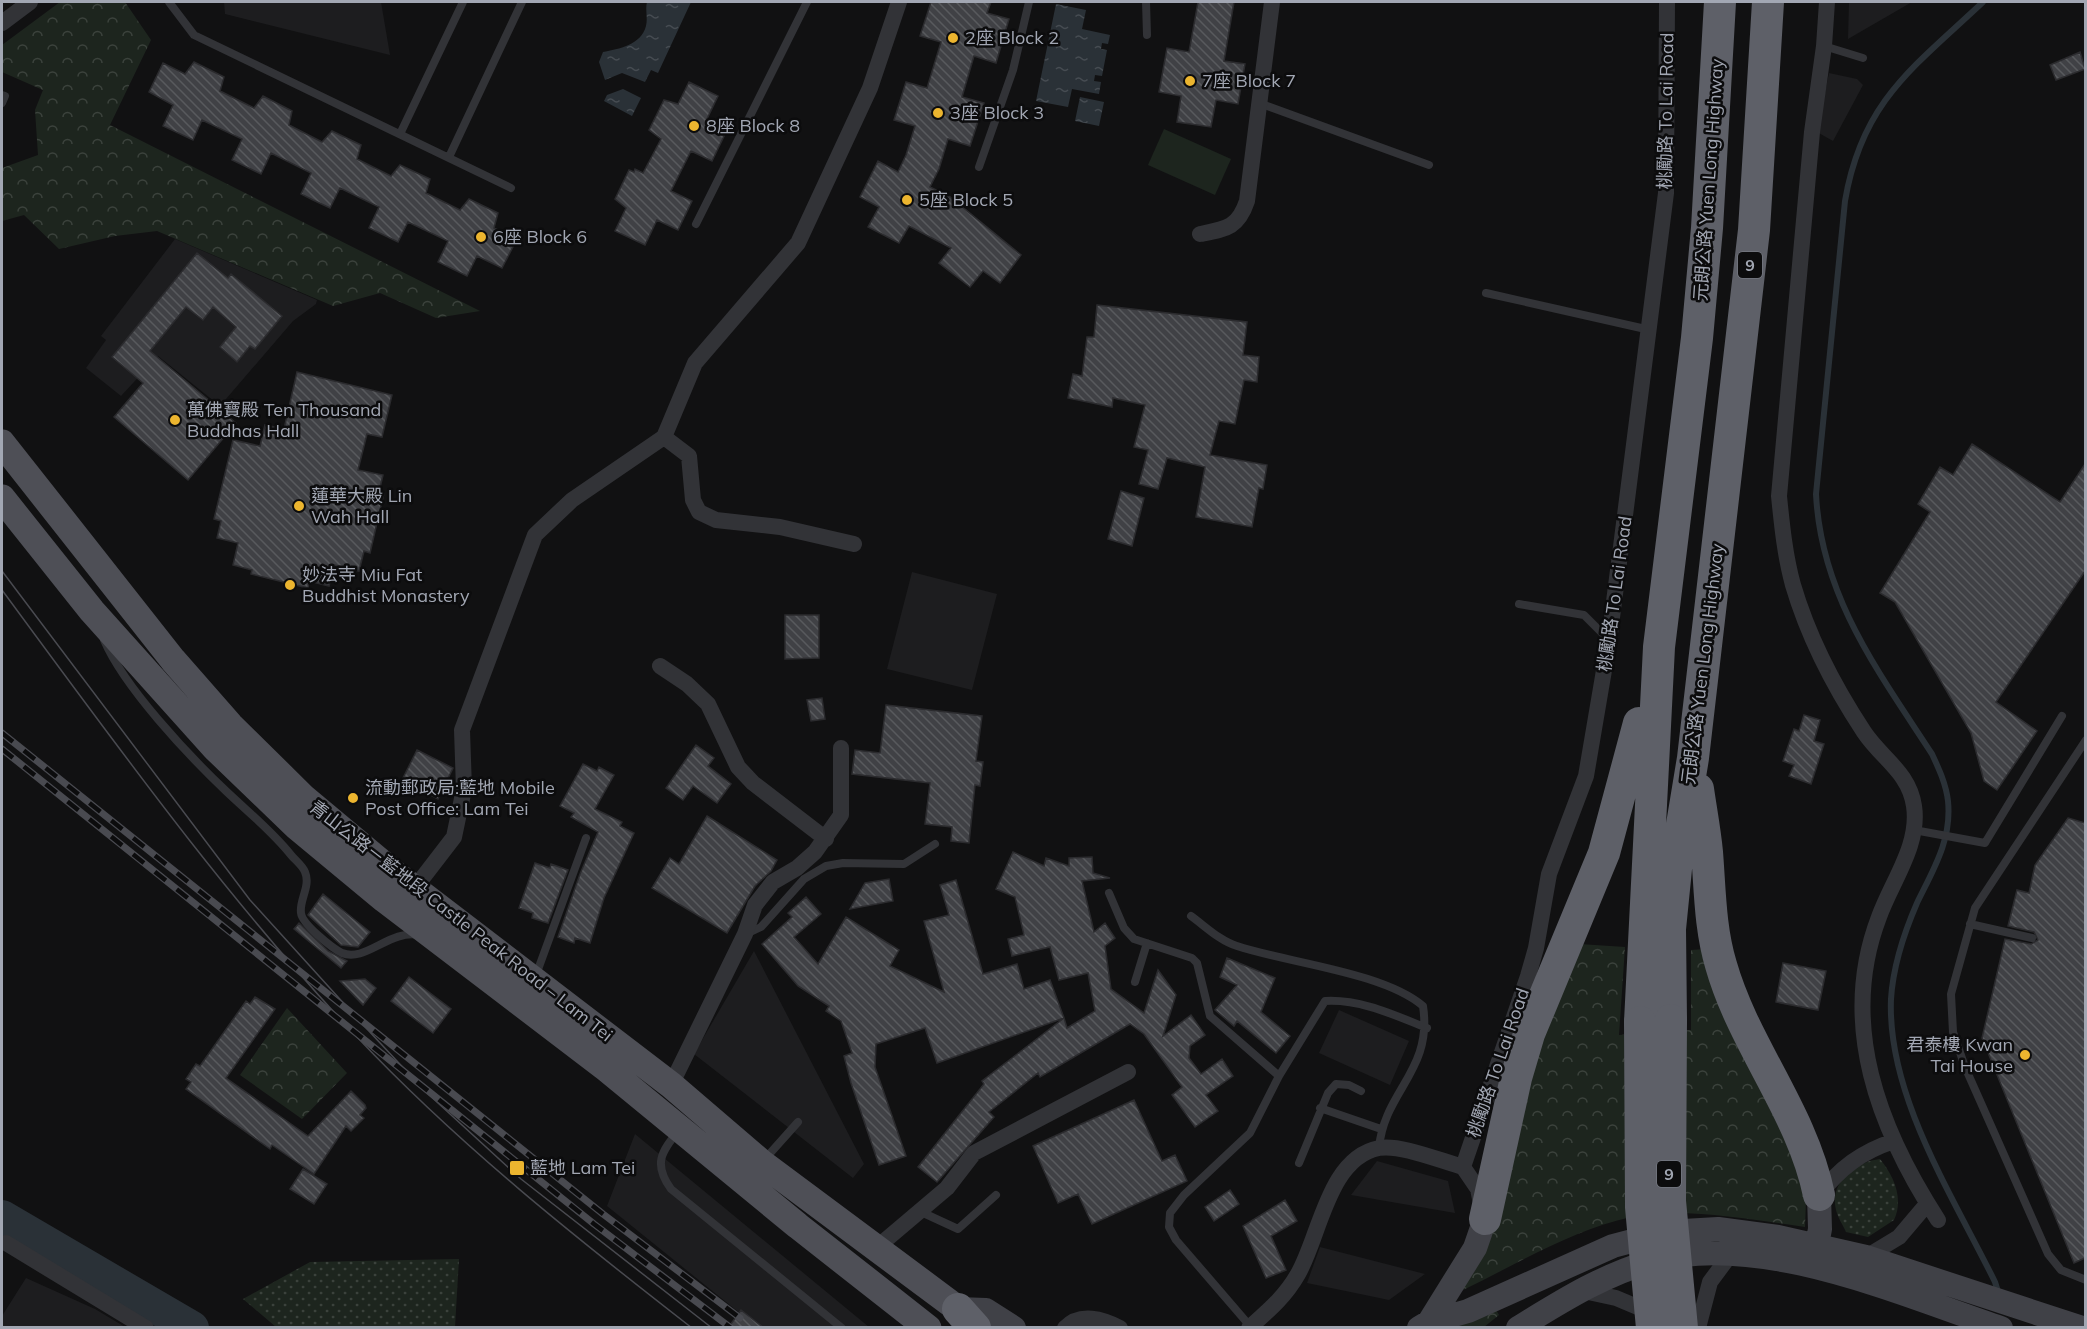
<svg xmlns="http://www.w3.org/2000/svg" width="2087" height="1329" font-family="Mulish,'Noto Sans TC',sans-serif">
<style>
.built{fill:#1d1d1f}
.grass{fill:url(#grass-dots)}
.forest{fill:url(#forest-crowns)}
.garden{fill:#1d251e}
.water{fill:url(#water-ripples)}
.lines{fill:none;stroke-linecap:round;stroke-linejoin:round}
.stream{stroke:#2a3137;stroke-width:6}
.river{stroke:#2a3137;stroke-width:34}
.building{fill:url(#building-back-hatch);stroke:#2b2b2e;stroke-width:1.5}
.lane{stroke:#323337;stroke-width:8}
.street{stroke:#323337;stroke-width:16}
.secondary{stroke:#404147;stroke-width:24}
.primary{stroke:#4e4f56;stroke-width:27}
.highway{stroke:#5e6068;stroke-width:32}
.tram{stroke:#494a50;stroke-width:1.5}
.rail-casing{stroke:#494a50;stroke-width:7}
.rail{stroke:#0c0c0d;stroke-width:4.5;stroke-dasharray:14;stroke-linecap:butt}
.highway-bridge{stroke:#5e6068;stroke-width:32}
.poi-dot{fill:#ecb52f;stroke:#0c0c0d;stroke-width:2}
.labels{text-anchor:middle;stroke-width:5;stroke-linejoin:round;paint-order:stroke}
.shield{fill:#0c0c0d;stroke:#757881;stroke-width:1.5}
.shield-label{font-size:16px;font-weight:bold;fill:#a2a7b3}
.poi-label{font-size:18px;fill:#a2a7b3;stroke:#0c0c0d;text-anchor:start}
.street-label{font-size:18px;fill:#a2a7b3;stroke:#0c0c0d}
</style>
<defs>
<pattern id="grass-dots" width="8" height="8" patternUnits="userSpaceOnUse" patternTransform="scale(1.5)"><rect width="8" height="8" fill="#1d251e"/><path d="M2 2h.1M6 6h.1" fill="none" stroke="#3b423c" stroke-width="1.8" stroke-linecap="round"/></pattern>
<pattern id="forest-crowns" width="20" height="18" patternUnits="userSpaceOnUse" patternTransform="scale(1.5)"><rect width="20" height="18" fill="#1d251e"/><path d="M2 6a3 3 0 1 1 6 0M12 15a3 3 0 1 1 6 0" fill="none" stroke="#3b423c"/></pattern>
<pattern id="water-ripples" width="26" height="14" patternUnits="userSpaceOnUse" patternTransform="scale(1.5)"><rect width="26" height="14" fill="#2a3137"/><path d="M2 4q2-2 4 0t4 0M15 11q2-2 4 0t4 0" fill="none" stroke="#464c52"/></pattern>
<pattern id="building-back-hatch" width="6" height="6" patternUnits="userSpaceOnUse" patternTransform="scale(1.5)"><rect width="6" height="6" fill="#404145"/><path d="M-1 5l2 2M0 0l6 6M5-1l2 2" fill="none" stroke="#585a5d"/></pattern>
</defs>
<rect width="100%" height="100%" fill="#111112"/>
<!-- built -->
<path class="built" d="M224 2H381L390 55 225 14Z
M1849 2H1912L1848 39Z
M1829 73 1857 79 1863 85 1833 141 1817 132Z
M175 239 317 300 316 304 293 321 220 406 158 356 121 396 86 368 106 340 101 336Z
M912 572 997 594 972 690 887 669Z
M754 951 864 1164 853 1178 694 1054Z
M1339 1010 1409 1041 1390 1085 1319 1053Z
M635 1134 869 1327H757L607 1206Z
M1377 1161 1448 1181 1455 1213 1351 1195Z
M1320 1247 1425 1274 1389 1300 1307 1283Z
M26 1278 95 1309 125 1327H2V1316Z"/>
<!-- grass -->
<path class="grass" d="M1880 1159C1894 1176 1904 1199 1894 1220L1868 1237 1846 1232C1843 1225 1838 1218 1836 1210 1829 1182 1855 1162 1880 1159Z
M459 1259 455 1327H276L243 1299 310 1262Z"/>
<!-- forest -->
<path class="forest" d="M60 2H125L151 40 110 125 480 311 436 318 380 293 333 306 157 231 115 236 59 249 24 215 2 221V168L38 155 35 110 43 90 2 72V45Z
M1579 944 1625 947 1619 1035 1691 1030V950L1706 949 1798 1166 1806 1200 1805 1227C1755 1220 1681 1206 1631 1217 1572 1230 1517 1264 1463 1290L1528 1071Z
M287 1008 347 1073 302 1119 240 1075Z
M1495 1308 1499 1315 1484 1327 1453 1328Z"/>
<!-- garden -->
<path class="garden" d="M1164 129 1231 159 1215 195 1148 165Z"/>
<!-- water -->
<path class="water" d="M647 2H691L658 73 651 70 645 82 622 73 605 80 599 62 603 52C619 49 641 45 646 26 648 18 645 10 647 2Z
M1056 4 1086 10 1082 29 1110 35 1108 44 1102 43 1101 49 1107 50 1102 76 1095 75 1094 81 1101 82 1099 94 1072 89 1068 107 1036 101Z
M623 89 641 98 632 116 604 101 607 95Z
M1080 97 1104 102 1099 126 1075 121Z"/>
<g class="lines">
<!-- stream -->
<path class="stream" d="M1983 2C1914 67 1862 101 1845 201L1816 494C1821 596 1878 671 1932 754 1939 769 1946 784 1948 801 1952 840 1933 870 1917 903 1904 933 1893 967 1891 999 1887 1096 1954 1198 1995 1282L1999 1295"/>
<!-- river -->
<path class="river" d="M2 1217 192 1328"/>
</g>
<!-- building -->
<path class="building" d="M931 2H991L987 13 1009 19 996 63 974 56 962 97 984 103 970 146 948 139 939 169 930 187 950 197 1021 255 1000 283 983 271 970 287 939 263 951 248 909 226 899 243 868 227 879 207 860 197 878 161 898 172 906 155 915 126 894 120 906 82 927 88 941 42 920 36Z
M1198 2H1234L1224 61 1245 64 1238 104 1216 100 1211 127 1177 122 1181 96 1159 92 1167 48 1189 52Z
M2080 52 2085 69 2056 80 2050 65Z
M194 62 224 77 220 91 254 108 263 96 292 111 289 125 322 142 332 131 361 145 357 159 391 176 400 165 430 179 426 193 460 210 469 199 498 213 494 228 517 239 502 268 477 256 467 276 438 262 448 241 408 222 398 242 369 228 379 207 340 188 330 208 313 200 301 194 311 173 271 153 261 174 232 160 242 139 202 120 193 140 163 126 173 105 149 92 163 63 185 74Z
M689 82 718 96 706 121 726 132 712 161 691 151 671 191 692 201 678 230 657 220 645 245 615 231 626 208 615 199 629 170 634 172 635 169 643 173 661 139 649 130 664 100 678 104Z
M197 253 228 278 231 274 282 316 255 349 250 346 237 362 220 347 236 327 213 307 203 320 186 307 150 351 236 423 188 480 114 417 143 383 112 357Z
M1097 305 1247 322 1243 355 1259 357 1257 382 1244 380 1235 424 1219 421 1210 455 1267 465 1263 489 1259 488 1252 527 1196 517 1205 467 1167 458 1158 489 1139 484 1148 450 1134 447 1145 405 1113 398 1112 407 1068 398 1073 374 1082 376 1087 337H1094Z
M297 372 392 395 382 437 367 434 358 470 383 475 379 492 384 493 370 553 364 551 359 571 334 565 329 586 309 581 308 588 251 574 252 570 233 565 238 543 217 538 221 521 214 519 233 440 260 446 265 425 284 429Z
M1972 444 2060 502 2085 464V571L1996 702 2037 731 1997 790 1984 781 1971 733 1895 602 1880 593 1930 512 1918 504 1940 467 1953 475Z
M1121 491 1144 498 1132 546 1108 539Z
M785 615H819V658L785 659Z
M822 698 825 719 811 721 807 700Z
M886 705 982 716 976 761 983 762 980 786 975 785 969 843 951 841 952 827 925 824 930 783 852 774 855 750 880 753Z
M1804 715 1820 720 1814 741 1824 744 1811 784 1789 776 1794 765 1783 761 1794 729 1799 731Z
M696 745 714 758 708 766 731 784 717 803 693 786 683 800 666 788Z
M417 750 453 768 438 799 402 780Z
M583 764 597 771 599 767 614 775 595 809 622 822 620 826 634 833 604 898 590 943 575 938 574 943 558 937 580 874 598 832 571 817 574 813 560 806Z
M707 816 777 860 771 871 755 886 727 933 652 888 670 858 679 864Z
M2068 818 2085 823V1258L2074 1263 1982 1038 2005 939 2031 944 2038 940 2034 932 2008 926 2017 890 2029 893 2035 865Z
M1013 852 1044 866 1046 858 1069 866V858L1092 857 1093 873 1110 878 1082 881 1094 932 1105 923 1115 938 1105 946 1111 989 1144 1013 1158 970 1176 995 1163 1036 1191 1015 1205 1035 1190 1046 1189 1058 1201 1074 1222 1059 1233 1076 1206 1095 1218 1111 1195 1127 1172 1095 1182 1087 1144 1034 1130 1024 1040 1077 1038 1073 989 1112 994 1117 937 1182 918 1167 984 1084 982 1081 1064 1018 1067 1028 1095 1011 1088 973 1059 980 1050 947 1012 956 1008 939 1024 935 1015 897 996 889Z
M535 863 550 868 551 864 568 870 548 923 532 918 533 913 519 908Z
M889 879 893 901 850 909 865 883Z
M956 880 983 974 1017 964 1024 989 1050 980 1064 1018 937 1063 925 1028 876 1044 875 1067 906 1156 879 1165 851 1083 844 1056 852 1053 841 1021 826 1011 829 1006 798 986 762 944 792 917 788 913 806 897 821 914 794 937 818 964 846 917 899 950 890 966 944 992 924 921 949 915 940 885Z
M323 894 370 932 358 947 341 945 308 915Z
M299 923 328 951 347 961 341 968 294 929Z
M1227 958 1275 978 1261 1012 1290 1036 1276 1053 1237 1021 1234 1026 1215 1010 1237 985 1220 977Z
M1783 963 1826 971 1818 1010 1776 1002Z
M409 977 451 1009 433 1033 391 1001Z
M365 979 376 988 363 1005 340 981Z
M255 997 275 1009 226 1078 308 1136 351 1091 365 1105 366 1108 360 1115 364 1118 351 1131 346 1126 314 1174 272 1145 270 1149 186 1089 191 1082 186 1079 196 1064 200 1066 246 1001 250 1004Z
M1134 1100 1162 1161 1175 1155 1187 1181 1092 1224 1078 1194 1058 1203 1033 1146Z
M303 1169 327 1184 314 1204 290 1189Z
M1230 1190 1239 1204 1214 1221 1205 1207Z
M1285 1200 1297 1221 1271 1236 1286 1270 1266 1278 1243 1226Z
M741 1310 764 1328H728Z"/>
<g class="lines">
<!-- lane -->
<path class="lane" d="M169 2 194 35 511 188
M1146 2 1147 35
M1824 46 1863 58
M2 95 5 96 2 103
M1259 103 1429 165
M400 134 463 2
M449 157 522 2
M979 167 1013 70 1029 2
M696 224 807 2
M1486 293 1650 330
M1519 604 1584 615 1609 640
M104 640C124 687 188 755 226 791 248 812 272 831 291 855 295 860 303 866 305 872 311 886 299 900 301 913 302 924 332 948 342 953 365 963 390 929 419 935
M2086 740 1975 908 1951 994 1953 1032 1965 1067 2048 1254 2061 1270 2086 1280
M1914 830 1985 843 2062 716
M1109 893 1124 928 1134 939 1192 958 1197 963 1210 1016 1279 1076
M1191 916C1205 926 1220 941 1237 946 1288 963 1383 972 1423 1006 1433 1071 1384 1091 1379 1148
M1970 924 2032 938
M746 934 761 927 804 879 826 866 843 863 904 864 935 844
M536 975 586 838
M1135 982 1147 943
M1320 1108 1381 1129
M679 1130C661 1152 653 1164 671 1189L842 1328
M764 1160 798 1122
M1299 1163 1328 1093 1336 1084 1349 1085 1361 1091
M919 1211 958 1229 996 1195
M1250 1326 1176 1240 1169 1227 1170 1213 1184 1195 1250 1133 1279 1076 1325 1001C1361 999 1394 1015 1427 1028"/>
<!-- street -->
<path class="street" d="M1827 2 1824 46 1812 132 1779 496C1782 526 1785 556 1793 585 1808 636 1835 688 1864 732 1882 759 1909 772 1914 806 1920 845 1892 881 1879 917 1838 1024 1879 1129 1938 1220
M2 23 30 2
M1200 234C1226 229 1238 228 1247 201L1272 2
M664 437 689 456 693 500 699 512 716 520 780 527 854 544
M660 666 687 684 708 704 738 767 753 783 826 839
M414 889 454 837 464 789 462 730 535 535 572 500 664 437 695 363 798 243 870 88 899 2
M671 1085 745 934 755 905 773 882 797 868 815 852 841 815V748
M1463 1167 1528 976 1536 948 1549 874 1586 776 1609 641 1666 193 1667 2
M1819 1195C1840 1168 1861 1152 1894 1141
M6 1243 146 1328
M875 1249 947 1188 974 1153 1128 1072
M1866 1257 1899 1237 1927 1204
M1579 1290 1616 1298 1654 1314
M1065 1328C1080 1312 1103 1319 1120 1328
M1249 1328C1268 1311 1285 1297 1298 1274 1320 1236 1328 1158 1379 1148 1400 1144 1441 1161 1463 1167L1478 1189 1482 1208
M1698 1328 1710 1282 1730 1255"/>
<!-- secondary -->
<path class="secondary" d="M1814 1260 1820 1229 1819 1195
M958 1309 986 1310 1014 1328
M1429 1322 1475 1248 1485 1219
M1419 1328 1429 1322 1468 1311 1613 1246 1666 1232 1718 1229 1778 1237 1866 1257 2082 1328
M1518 1328C1562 1301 1603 1275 1652 1261 1759 1231 1900 1294 2001 1328"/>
<!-- primary -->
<path class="primary" d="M2 443 173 660 230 725 303 797 394 873 671 1085 762 1163 958 1309
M2 498 92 611 215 748 296 826 384 899 607 1069 798 1226 928 1328"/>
<!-- highway -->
<path class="highway" d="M1698 789C1701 810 1705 831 1707 852 1710 890 1710 929 1721 965 1744 1046 1802 1112 1819 1195
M1671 1020 1670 929 1678 849 1693 758 1754 230 1768 2
M1640 1022 1659 647 1697 338 1707 228 1720 2
M1485 1219 1516 1078 1529 1034 1604 853 1639 723
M958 1309 975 1328"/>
<!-- tram -->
<path class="tram" d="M2 571 250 900 367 1029 426 1092 521 1179 712 1328
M2 590C115 743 226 898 357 1037 459 1145 575 1237 692 1328"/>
<!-- rail casing -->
<g class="rail-casing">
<path id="rail" d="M2 733 603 1214 740 1318
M2 749 594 1224 731 1328"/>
</g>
<!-- rail -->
<use href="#rail" class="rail"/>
<!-- highway-bridge -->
<path class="highway-bridge" d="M1671 1020 1670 1201 1682 1328
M1640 1022 1641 1207 1652 1328"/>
</g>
<!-- markers -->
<g class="poi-dot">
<circle cx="953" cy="38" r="6"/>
<circle cx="1190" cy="81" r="6"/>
<circle cx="938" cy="113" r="6"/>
<circle cx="694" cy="126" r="6"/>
<circle cx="907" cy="200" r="6"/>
<circle cx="481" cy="237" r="6"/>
<circle cx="175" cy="420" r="6"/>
<circle cx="299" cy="506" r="6"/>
<circle cx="290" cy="585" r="6"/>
<circle cx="353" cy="798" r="6"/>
<circle cx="2025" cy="1055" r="6"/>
<rect x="509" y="1160" width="16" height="16" rx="3"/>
</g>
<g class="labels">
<!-- shield labels -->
<g class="shield">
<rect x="1738" y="252" width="24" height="26" rx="4.5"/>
<rect x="1657" y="1161" width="24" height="26" rx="4.5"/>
</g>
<g class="shield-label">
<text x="1750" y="271">9</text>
<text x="1669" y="1180">9</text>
</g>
<!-- poi labels -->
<g class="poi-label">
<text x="965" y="44">2座 Block 2</text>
<text x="1202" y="87">7座 Block 7</text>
<text x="950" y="119">3座 Block 3</text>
<text x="706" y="132">8座 Block 8</text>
<text x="919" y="206">5座 Block 5</text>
<text x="493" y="243">6座 Block 6</text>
<text x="187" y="416">萬佛寶殿 Ten Thousand<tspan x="187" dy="21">Buddhas Hall</tspan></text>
<text x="311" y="502">蓮華大殿 Lin<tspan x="311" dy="21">Wah Hall</tspan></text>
<text x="302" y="581">妙法寺 Miu Fat<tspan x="302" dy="21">Buddhist Monastery</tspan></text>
<text x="365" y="794">流動郵政局:藍地 Mobile<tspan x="365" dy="21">Post Office: Lam Tei</tspan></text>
<text x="2013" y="1051" text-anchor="end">君泰樓 Kwan<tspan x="2013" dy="21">Tai House</tspan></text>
<text x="530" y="1174">藍地 Lam Tei</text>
</g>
<!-- street labels -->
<g class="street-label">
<text transform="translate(1666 111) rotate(-89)" y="6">桃勵路 To Lai Road</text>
<text transform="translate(1709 180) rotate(-86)" y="6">元朗公路 Yuen Long Highway</text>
<text transform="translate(1615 594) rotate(-82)" y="6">桃勵路 To Lai Road</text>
<text transform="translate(1703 664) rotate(-83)" y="6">元朗公路 Yuen Long Highway</text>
<text transform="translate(461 921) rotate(38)" y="6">青山公路－藍地段 Castle Peak Road – Lam Tei</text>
<text transform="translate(1498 1063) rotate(-71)" y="6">桃勵路 To Lai Road</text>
</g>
</g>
<!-- border -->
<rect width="2087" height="1329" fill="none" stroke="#a2a7b3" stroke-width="6"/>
</svg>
